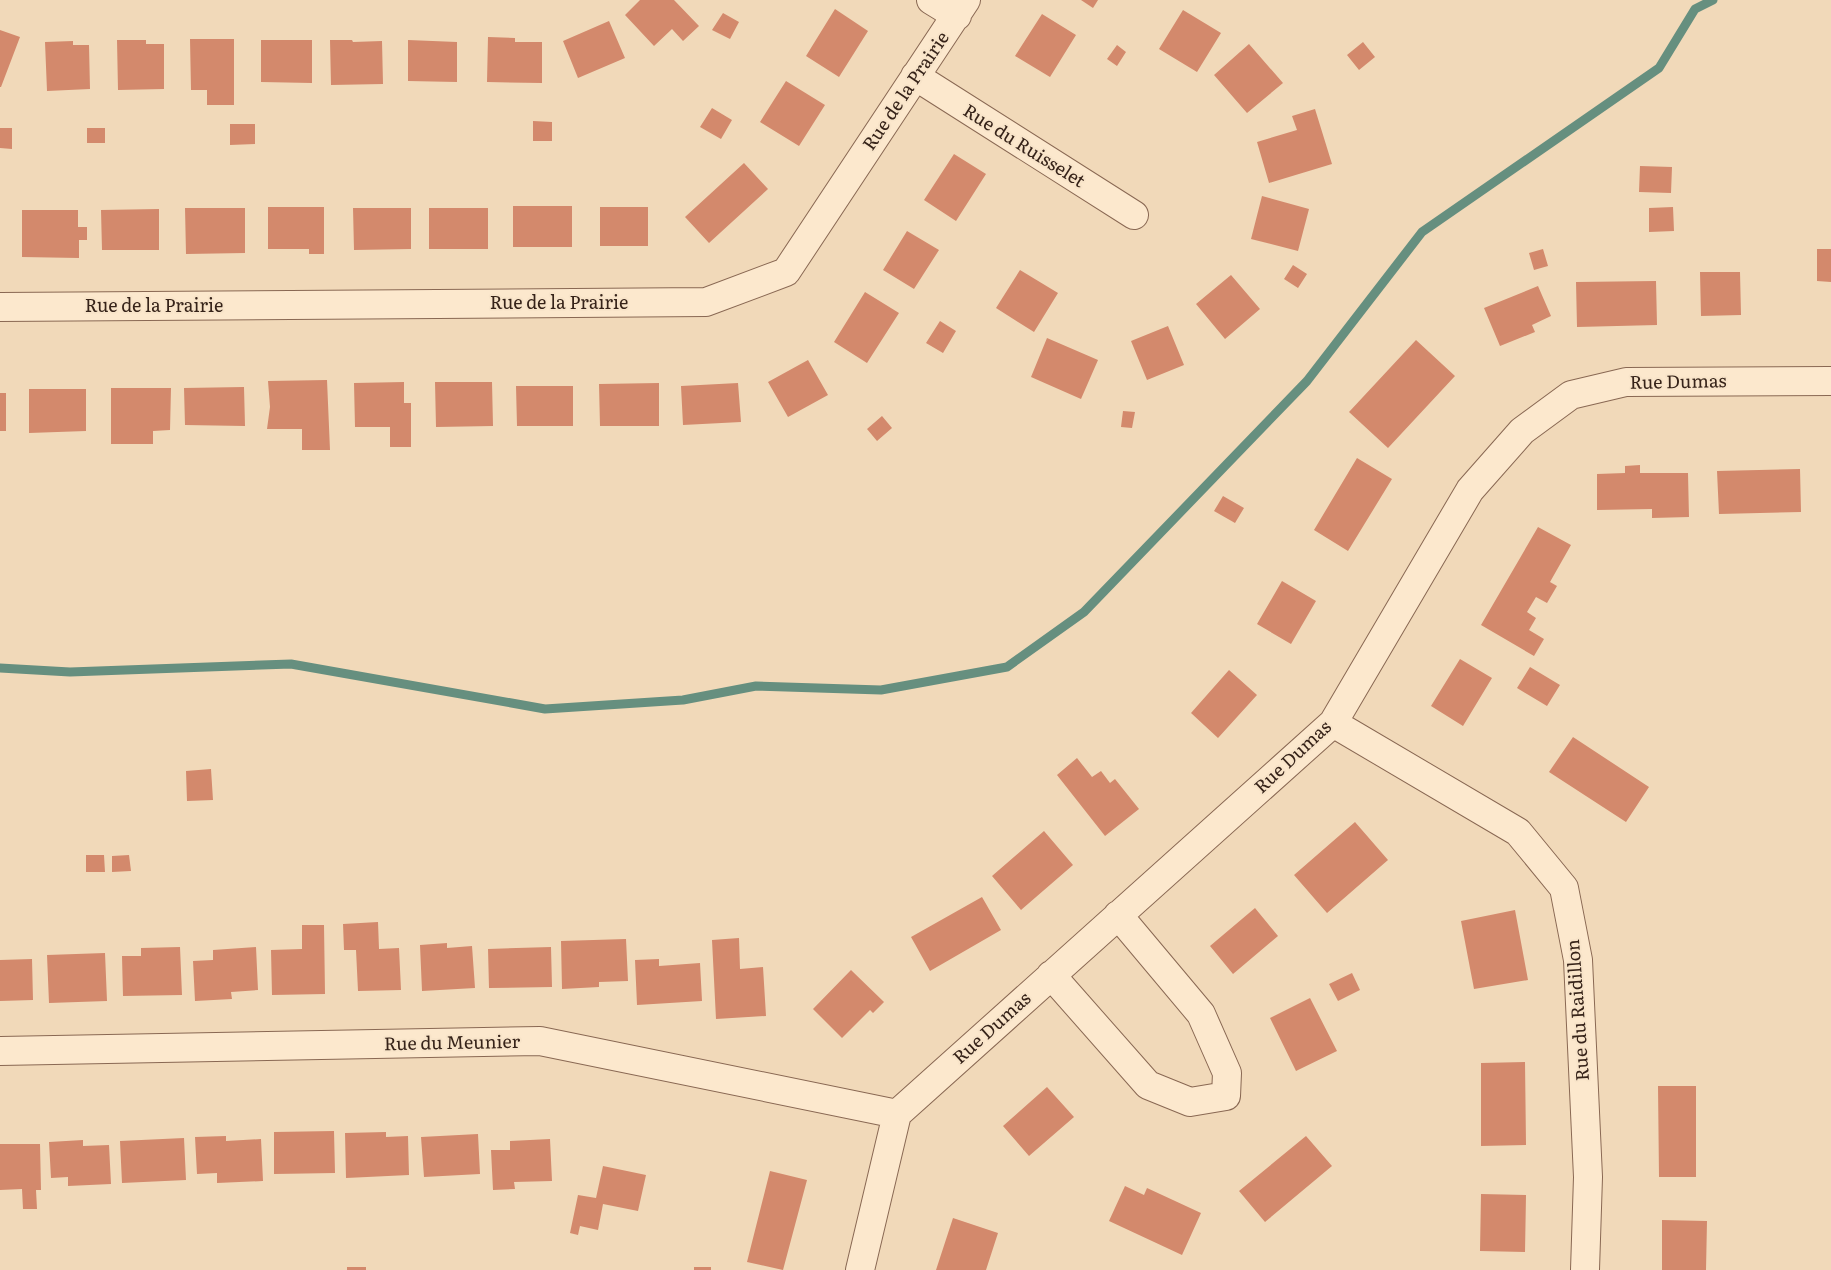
<svg xmlns="http://www.w3.org/2000/svg" width="1831" height="1270" font-family="Literata,serif">
<style>
.lines{fill:none;stroke-linecap:round;stroke-linejoin:round}
.stream{stroke:#668f7f;stroke-width:9}
.building{fill:#d3896c}
.street-casing{stroke:#896853;stroke-width:30}
.street{stroke:#fce8cd;stroke-width:28}
.labels{text-anchor:middle;stroke-width:4;stroke-linejoin:round;paint-order:stroke}
.street-label{font-size:18px;fill:#362319;stroke:#f8e4c9}
</style>
<rect width="100%" height="100%" fill="#f1d9b9"/>
<g class="lines">
<!-- stream -->
<path class="stream" d="M0 668 70 672 291 664 545 709 683 700 756 686 881 690 1007 667 1084 612 1307 381 1422 232 1659 68 1695 9 1713 0"/>
</g>
<!-- building -->
<path class="building" d="M640 0H674L699 26 683 41 672 29 654 46 625 15Z
M1081 0H1098L1093 8Z
M835 9 868 31 839 77 806 56Z
M1183 10 1221 33 1197 72 1159 49Z
M723 13 739 22 730 39 712 30Z
M1042 14 1076 35 1050 77 1015 56Z
M609 21 625 58 578 78 563 41Z
M0 30 20 37 1 87H0Z
M488 37 515 38V42H542V83L487 82Z
M190 39H234V105H207V90H191Z
M117 40H146V44H164V89L118 90Z
M261 40H312V83L261 82Z
M330 40H352L353 42 382 41 383 84 331 85Z
M408 40 457 42V82L408 81Z
M73 41V45H89L90 89 47 91 45 42Z
M1363 42 1375 57 1359 70 1347 55Z
M1249 44 1283 83 1247 113 1214 75Z
M1117 45 1126 52 1117 66 1107 59Z
M786 81 825 105 799 146 760 122Z
M712 108 732 120 721 139 700 127Z
M1315 109 1332 164 1269 183 1257 142 1297 130 1292 116Z
M533 121 552 122V141H533Z
M230 124H255V144L230 145Z
M0 128H12V149L0 148Z
M87 128H105V143H87Z
M954 154 986 174 956 221 924 200Z
M744 163 768 189 709 243 685 217Z
M1640 166 1672 167 1671 193 1639 192Z
M1262 196 1309 209 1298 251 1251 239Z
M513 206H572V247H513Z
M268 207H324V254H309V249H268Z
M600 207H648V246H600Z
M1673 207 1674 231 1649 232V208Z
M185 208H245V253L186 254Z
M353 208H411V249L354 250Z
M429 208H488V249H429Z
M159 209V250H102L101 210Z
M22 210H78V227H87V240H79V258L22 257Z
M907 231 939 250 914 289 883 270Z
M1543 249 1548 266 1534 270 1529 253Z
M1817 249H1831V282L1817 281Z
M1293 265 1307 274 1298 288 1284 279Z
M1020 270 1058 293 1034 332 996 308Z
M1700 272H1740L1741 315 1701 316Z
M1231 275 1260 309 1225 339 1196 304Z
M1656 281 1657 325 1577 327 1576 282Z
M1538 286 1551 316 1532 325 1535 332 1500 346 1484 308Z
M865 292 899 313 867 363 834 342Z
M940 321 956 331 943 353 926 343Z
M1168 326 1184 365 1147 380 1131 341Z
M1047 338 1098 360 1081 399 1031 377Z
M1416 340 1455 376 1388 448 1349 412Z
M808 360 828 395 788 417 768 382Z
M327 380 330 450H302V429H267L270 407 268 381Z
M404 382V403H411V447H390V427H355L354 383Z
M435 382H492L493 426 436 427Z
M659 383V426H600L599 384Z
M738 383 741 422 683 425 681 386Z
M516 386H573V426H517Z
M244 387 245 426 185 425 184 388Z
M111 388H171L170 430 153 431V444H111Z
M29 389H86V431L29 433Z
M0 393H6V431H0Z
M1123 411 1135 412 1132 428 1121 427Z
M882 416 892 428 877 441 867 429Z
M1357 458 1392 479 1348 551 1314 530Z
M1640 465V473H1688L1689 517 1652 518V509L1597 510V474L1625 473V466Z
M1800 469 1801 512 1719 514 1717 471Z
M1223 496 1244 508 1235 523 1214 511Z
M1538 527 1571 545 1550 582 1557 586 1547 603 1536 597 1527 612 1536 618 1529 630 1544 639 1534 656 1481 625Z
M1282 581 1316 601 1291 644 1257 624Z
M1460 659 1492 678 1463 726 1431 706Z
M1530 667 1560 685 1547 706 1517 688Z
M1229 670 1257 695 1218 738 1191 713Z
M1573 737 1649 787 1626 822 1549 772Z
M1077 758 1092 777 1101 771 1110 783 1115 779 1139 809 1105 836 1057 775Z
M211 769 213 800 187 801 186 771Z
M1355 822 1388 860 1327 913 1294 875Z
M1044 831 1073 865 1021 910 992 876Z
M86 855H104L105 872H86Z
M129 855 131 871 112 872V856Z
M982 897 1001 930 930 971 911 937Z
M1255 908 1278 936 1233 974 1210 946Z
M1515 910 1528 980 1474 989 1461 921Z
M378 922 379 949 399 948 401 990 358 991 356 950H344L343 924Z
M302 925H324L325 994 272 995 271 950 302 949Z
M739 938 740 969 763 967 766 1016 716 1019 712 940Z
M626 939 628 981 599 982V987L562 989 561 941Z
M447 943V948L472 946 475 988 422 991 420 945Z
M180 947 182 995 123 996 122 956H141V948Z
M256 947 258 990 231 992 232 999 195 1001 193 961 213 960V950Z
M551 947 552 987 489 988 488 949Z
M105 953 107 1001 49 1003 47 955Z
M32 959 33 1000 0 1001V960Z
M659 959V966L700 963 702 1001 637 1005 635 960Z
M851 970 884 1002 873 1013 870 1010 842 1038 813 1009Z
M1352 973 1360 990 1338 1001 1329 984Z
M1310 998 1337 1051 1296 1071 1270 1018Z
M1525 1062 1526 1145 1481 1146V1063Z
M1658 1086H1696V1177H1659Z
M1047 1087 1074 1117 1029 1156 1003 1126Z
M334 1131 335 1173 274 1174V1132Z
M386 1132V1137L408 1136 409 1175 346 1178 345 1133Z
M478 1134 480 1174 424 1177 421 1137Z
M226 1136V1141L261 1139 263 1181 217 1183V1173L197 1174 195 1137Z
M1306 1136 1332 1166 1265 1222 1239 1191Z
M184 1138 186 1180 122 1183 120 1141Z
M550 1139 552 1181 514 1182 515 1189 493 1190 491 1150H510V1141Z
M83 1140V1146L109 1145 111 1184 68 1186V1177L51 1178 49 1142Z
M0 1144H40L41 1190H36L37 1209H23L22 1189 0 1190Z
M603 1166 646 1175 638 1211 603 1204 598 1230 580 1226 578 1235 570 1233 578 1195 596 1198Z
M770 1171 807 1180 783 1270 747 1262Z
M1125 1186 1144 1195 1147 1188 1201 1213 1182 1255 1109 1221Z
M1481 1194 1526 1195 1525 1252 1480 1251Z
M953 1218 998 1233 986 1270H936Z
M1662 1220 1707 1221 1706 1270H1662Z
M347 1267H366V1270H347Z
M694 1267H711V1270H694Z"/>
<g class="lines">
<!-- street casing -->
<g class="street-casing">
<path id="street" d="M931 0 957 16
M915 76 1134 215
M0 307 706 302 786 272 966 0
M1333 723 1518 832 1564 888 1578 960 1588 1177 1585 1270
M1051 975 1148 1085 1190 1102 1226 1096 1227 1073 1201 1014 1118 915
M0 1051 540 1041 897 1114
M860 1270 897 1114 1333 723 1470 490 1522 431 1571 395 1626 382 1831 381"/>
</g>
<!-- street -->
<use href="#street" class="street"/>
</g>
<g class="labels">
<!-- street labels -->
<g class="street-label">
<text transform="translate(906 91) rotate(-56)" y="6">Rue de la Prairie</text>
<text transform="translate(1024 146) rotate(32)" y="6">Rue du Ruisselet</text>
<text x="559" y="309">Rue de la Prairie</text>
<text x="154" y="312">Rue de la Prairie</text>
<text transform="translate(1678 382) rotate(-1)" y="6">Rue Dumas</text>
<text transform="translate(1293 757) rotate(-43)" y="6">Rue Dumas</text>
<text transform="translate(1578 1010) rotate(-94)" y="6">Rue du Raidillon</text>
<text transform="translate(992 1028) rotate(-42)" y="6">Rue Dumas</text>
<text transform="translate(452 1043) rotate(-1)" y="6">Rue du Meunier</text>
</g>
</g>
</svg>
